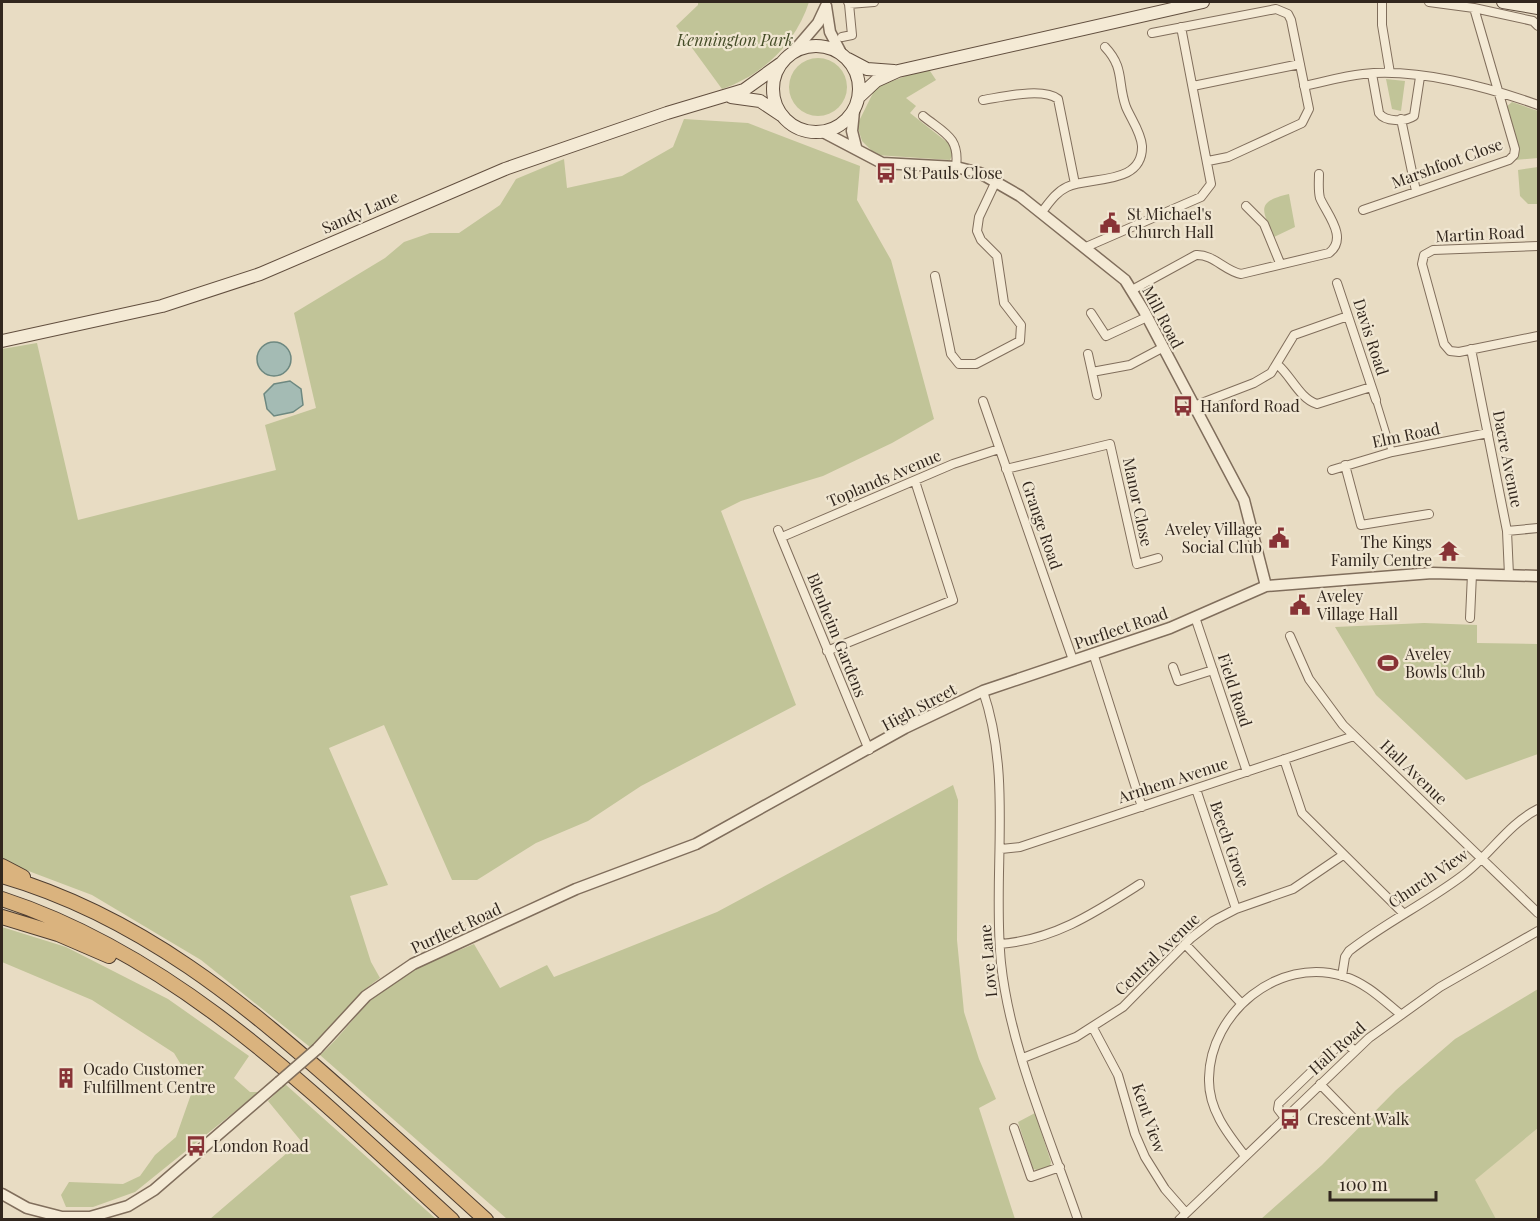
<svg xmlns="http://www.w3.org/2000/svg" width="1540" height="1221" font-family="'Playfair Display',serif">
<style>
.farmland{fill:#ddd4b1}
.green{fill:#c1c498}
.water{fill:#a4bbb4;stroke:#6d8880;stroke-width:1.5}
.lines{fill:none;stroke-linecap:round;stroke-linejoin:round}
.pedestrian-casing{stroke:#806e5c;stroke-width:8}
.minor-casing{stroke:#806e5c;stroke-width:10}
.tertiary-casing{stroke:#806e5c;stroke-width:13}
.secondary-casing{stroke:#624f3f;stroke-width:14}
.trunk-casing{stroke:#4e3d30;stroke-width:16}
.pedestrian{stroke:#f4ead5;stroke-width:6}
.minor{stroke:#f4ead5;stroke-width:8}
.tertiary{stroke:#f4ead5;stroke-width:10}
.secondary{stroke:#f4ead5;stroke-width:12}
.trunk{stroke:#dab37e;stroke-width:14}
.tertiary-bridge-casing{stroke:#806e5c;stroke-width:13;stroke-linecap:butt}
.tertiary-bridge{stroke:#f4ead5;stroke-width:10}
.labels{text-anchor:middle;stroke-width:4.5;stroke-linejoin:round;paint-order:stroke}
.park-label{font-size:16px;font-style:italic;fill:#444c27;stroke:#f0e6d1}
.street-label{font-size:16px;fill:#32271e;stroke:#f0e6d1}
.poi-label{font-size:16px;fill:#32271e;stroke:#f0e6d1;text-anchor:start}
</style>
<rect width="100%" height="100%" fill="#e8dcc3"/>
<!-- farmland -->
<path class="farmland" d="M1538 1128V1219H1496L1474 1180Z"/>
<!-- green -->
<path class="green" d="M698 2H809C796 43 763 75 722 89L676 26 698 5Z
M789 87a29 29 0 1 1 58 0a29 29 0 1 1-58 0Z
M928 68 936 80 906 98 916 106 910 113 952 146 954 152 950 160 876 155 862 141 857 125 876 87Z
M1386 79 1405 81 1401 111 1392 109Z
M1512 102 1538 111V158L1515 160 1505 108Z
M684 119 748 123 860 166 857 200 891 260 934 419 892 443 823 476 741 501 721 511 796 705 641 786 588 821 536 843 477 880H452L384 725 329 748 388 885 350 896 371 962 380 978C352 996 336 1026 310 1047L201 960 92 895 2 861V349L37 343 78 520 276 470 265 425 316 408 294 313 385 258 404 242 430 233H459L500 205 516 179 564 159 567 188 622 176 673 147Z
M1538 167V204H1528L1520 196 1518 170Z
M1289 194 1295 227 1274 237C1263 211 1254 202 1289 194Z
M1424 623 1477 625V643L1538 644V754L1466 780 1376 695 1335 627Z
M953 785 958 800 957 940 964 1012 979 1059 996 1099 979 1108 1015 1219H507L320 1055C342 1036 357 1012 378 993 404 970 443 957 474 944L500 988 547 965 554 977 717 912Z
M2 927 66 947 168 999 249 1056 234 1078 250 1092H259L135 1192 93 1207H66L61 1195 69 1182 123 1184 140 1176 155 1155 176 1137 195 1083 198 1084 200 1079 180 1071V1063L174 1053 92 1000 2 962Z
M1538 989V1128L1475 1180 1496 1219H1261L1322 1165 1396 1090 1455 1039Z
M285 1084 436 1219H210L301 1141 268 1101Z
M1035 1113 1051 1162 1050 1166 1037 1170 1033 1169 1018 1122Z"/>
<!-- water -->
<path class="water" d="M257 359a17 17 0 1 1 34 0a17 17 0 1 1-34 0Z
M290 381 301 389 303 405 293 412 274 416 267 409 264 394 274 384Z"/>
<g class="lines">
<!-- pedestrian casing -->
<g class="pedestrian-casing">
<path id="pedestrian" d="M1376 400 1392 452"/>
</g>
<!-- minor casing -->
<g class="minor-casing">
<path id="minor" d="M848 2 849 4 874 2
M1382 2V25L1390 73
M1474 8 1533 21 1538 26
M1152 33 1276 9 1288 14 1291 20 1309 109 1302 123 1228 157 1208 161
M842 37 852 35 849 4
M1372 74 1379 113C1385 122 1405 122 1414 116L1420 77
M1193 86 1300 64
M1304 86C1324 82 1343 76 1363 74 1417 68 1488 87 1538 105
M983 100C1002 97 1043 87 1058 99L1075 184
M923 116C944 133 960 137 956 167
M1401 119 1416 191
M1246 206 1264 224 1280 263
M1363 210 1509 160 1514 155 1515 149 1474 8 1429 2
M1041 213C1049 203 1056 192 1067 187 1090 176 1143 186 1142 146 1141 132 1131 119 1126 107 1117 82 1125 68 1105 47
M1538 246 1433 250 1424 255 1422 264 1444 344 1450 351 1459 352 1538 336
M1086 247 1201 197 1211 184 1181 27
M935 276 951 354 959 364H976L1020 341 1021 325 1004 303 997 256 981 240 977 231 979 217 996 181
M1337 283 1376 400
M1132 290 1196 255C1213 254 1225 271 1241 274L1329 253C1349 238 1326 213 1320 198 1318 190 1319 182 1319 174
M1091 313 1106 336 1147 317
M1471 349 1507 531 1509 575
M1088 354 1092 372
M1278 365C1291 376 1300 399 1317 404L1371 387
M1097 395 1092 372 1130 365 1162 348
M983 401 1073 660
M1194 406 1254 383 1271 373 1294 335 1348 316
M1345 465 1361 525 1429 514
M1006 469 1110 444 1137 564 1158 558
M1332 470 1392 452 1488 433
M778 530 869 750
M1507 531 1538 528
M782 537 953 464 999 449
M1195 617 1247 772
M1470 618 1472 574
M1290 636 1309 679 1343 725 1538 913
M827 651 953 600 915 481
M1093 653 1142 807
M1173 667 1178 681 1213 670
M983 691C1013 779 992 872 1001 963 1010 1048 1050 1138 1078 1220
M1284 759 1302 813 1403 913
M1196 789 1236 909
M1001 849 1020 847 1354 736
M1000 944C1054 940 1096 912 1140 884
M1185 944 1241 1003
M1342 976 1345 957 1349 951C1385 923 1426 903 1462 876 1489 856 1508 824 1538 809
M1093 1028 1118 1075 1135 1134 1145 1157 1165 1189 1186 1213
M1023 1058 1076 1037 1123 1007 1191 938 1213 921 1236 909 1293 889 1343 855
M1320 1084 1357 1122
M1285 1118 1278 1109 1279 1103 1337 1047 1347 1044 1355 1051
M1014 1128 1031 1177 1060 1167
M1245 1156C1227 1133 1208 1109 1209 1078 1210 1013 1278 956 1343 976 1366 983 1382 999 1400 1014
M1179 1220 1369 1038 1440 987 1538 931"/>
</g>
<!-- tertiary casing -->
<g class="tertiary-casing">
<path id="tertiary" d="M826 6 830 32 840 51
M794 51 818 23 826 6
M854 111 852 131 856 147
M823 132 882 163 956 167 980 173 1020 196 1125 280 1144 311 1244 500 1266 586
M317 1049 366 996 413 964 576 889 696 844 905 728 983 691 1170 628 1266 586 1432 573 1538 576
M2 1194 27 1208 62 1217H90L128 1206 154 1190 279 1082"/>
</g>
<!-- secondary casing -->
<g class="secondary-casing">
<path id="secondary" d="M1503 2 1538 8
M773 89a43 43 0 1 1 86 0a43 43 0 1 1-86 0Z
M848 59 867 69 894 71
M860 96 876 81 898 71 1203 2
M731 97 760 101 781 115
M2 341 162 306 260 274 505 169 667 113 744 90 780 64"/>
</g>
<!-- trunk casing -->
<g class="trunk-casing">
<path id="trunk" d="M2 866 23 877
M2 876C140 916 246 1004 351 1098 396 1138 441 1179 486 1220
M2 899C180 957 316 1096 452 1220
M2 917 58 934 109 956"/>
</g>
<!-- pedestrian -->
<use href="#pedestrian" class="pedestrian"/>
<!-- minor -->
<use href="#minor" class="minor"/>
<!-- tertiary -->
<use href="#tertiary" class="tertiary"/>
<!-- secondary -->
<use href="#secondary" class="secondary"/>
<!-- trunk -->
<use href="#trunk" class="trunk"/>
<!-- tertiary-bridge casing -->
<g class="tertiary-bridge-casing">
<path id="tertiary-bridge" d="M279 1082 317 1049"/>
</g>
<!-- tertiary-bridge -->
<use href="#tertiary-bridge" class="tertiary-bridge"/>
</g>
<!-- icons -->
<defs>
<g id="bus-bare" transform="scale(1.62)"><path d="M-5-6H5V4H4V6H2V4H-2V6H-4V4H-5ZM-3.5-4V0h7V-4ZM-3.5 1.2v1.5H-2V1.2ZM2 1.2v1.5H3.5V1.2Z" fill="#883336" stroke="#f0e6d1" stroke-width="2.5" paint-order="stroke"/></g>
<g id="civic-bare" transform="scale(1.62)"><path d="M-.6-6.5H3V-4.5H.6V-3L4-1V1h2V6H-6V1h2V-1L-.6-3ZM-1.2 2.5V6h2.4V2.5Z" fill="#883336" stroke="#f0e6d1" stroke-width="2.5" paint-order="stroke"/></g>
<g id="temple-bare" transform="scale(1.62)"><path d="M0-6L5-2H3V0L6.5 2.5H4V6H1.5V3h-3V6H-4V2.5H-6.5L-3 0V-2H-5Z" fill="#883336" stroke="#f0e6d1" stroke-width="2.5" paint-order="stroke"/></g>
<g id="stadium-bare" transform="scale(1.62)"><path d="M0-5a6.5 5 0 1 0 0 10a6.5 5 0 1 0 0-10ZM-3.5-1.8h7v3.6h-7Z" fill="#883336" stroke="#f0e6d1" stroke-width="2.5" paint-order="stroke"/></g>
<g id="building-bare" transform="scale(1.62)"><path d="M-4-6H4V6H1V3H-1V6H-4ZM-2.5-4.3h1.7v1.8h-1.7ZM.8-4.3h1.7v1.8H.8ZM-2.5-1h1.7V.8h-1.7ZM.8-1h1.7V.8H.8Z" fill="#883336" stroke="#f0e6d1" stroke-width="2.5" paint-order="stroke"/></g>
</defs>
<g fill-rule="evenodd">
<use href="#bus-bare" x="886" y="173"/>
<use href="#civic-bare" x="1110" y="223"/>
<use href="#bus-bare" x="1183" y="406"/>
<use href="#civic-bare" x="1279" y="538"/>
<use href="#temple-bare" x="1449" y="551"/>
<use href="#civic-bare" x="1300" y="605"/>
<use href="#stadium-bare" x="1388" y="663"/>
<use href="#building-bare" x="66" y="1078"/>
<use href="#bus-bare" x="1290" y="1119"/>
<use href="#bus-bare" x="196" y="1146"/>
</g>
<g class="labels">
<!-- park labels -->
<g class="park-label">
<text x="735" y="46">Kennington Park</text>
</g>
<!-- street labels -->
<g class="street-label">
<text transform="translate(1447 163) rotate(-20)" y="6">Marshfoot Close</text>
<text transform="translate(360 212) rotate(-24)" y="6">Sandy Lane</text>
<text transform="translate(1480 234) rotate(-3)" y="6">Martin Road</text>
<text transform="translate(1163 317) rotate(62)" y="6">Mill Road</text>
<text transform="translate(1371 337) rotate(72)" y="6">Davis Road</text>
<text transform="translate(1406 435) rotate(-12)" y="6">Elm Road</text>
<text transform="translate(1508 459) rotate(79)" y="6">Dacre Avenue</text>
<text transform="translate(884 478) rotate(-23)" y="6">Toplands Avenue</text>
<text transform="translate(1138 502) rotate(78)" y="6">Manor Close</text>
<text transform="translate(1042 525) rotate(71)" y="6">Grange Road</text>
<text transform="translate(1121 628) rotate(-19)" y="6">Purfleet Road</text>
<text transform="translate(837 635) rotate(68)" y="6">Blenheim Gardens</text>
<text transform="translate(1235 690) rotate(72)" y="6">Field Road</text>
<text transform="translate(919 707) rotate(-28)" y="6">High Street</text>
<text transform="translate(1414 772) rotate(44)" y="6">Hall Avenue</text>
<text transform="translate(1173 780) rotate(-18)" y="6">Arnhem Avenue</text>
<text transform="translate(1230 844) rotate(71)" y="6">Beech Grove</text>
<text transform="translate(1428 878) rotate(-34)" y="6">Church View</text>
<text transform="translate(456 928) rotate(-25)" y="6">Purfleet Road</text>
<text transform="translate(1157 954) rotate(-44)" y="6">Central Avenue</text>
<text transform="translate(988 961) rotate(-95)" y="6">Love Lane</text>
<text transform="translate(1337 1048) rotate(-42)" y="6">Hall Road</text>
<text transform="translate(1149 1118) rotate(71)" y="6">Kent View</text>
</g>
<!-- poi labels -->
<g class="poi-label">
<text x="903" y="179">St Pauls Close</text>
<text x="1127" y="220">St Michael's<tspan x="1127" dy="18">Church Hall</tspan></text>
<text x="1200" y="412">Hanford Road</text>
<text x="1262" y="535" text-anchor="end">Aveley Village<tspan x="1262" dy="18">Social Club</tspan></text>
<text x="1432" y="548" text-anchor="end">The Kings<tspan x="1432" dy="18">Family Centre</tspan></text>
<text x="1317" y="602">Aveley<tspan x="1317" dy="18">Village Hall</tspan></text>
<text x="1405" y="660">Aveley<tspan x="1405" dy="18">Bowls Club</tspan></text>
<text x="83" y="1075">Ocado Customer<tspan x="83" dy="18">Fulfillment Centre</tspan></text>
<text x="1307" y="1125">Crescent Walk</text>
<text x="213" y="1152">London Road</text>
</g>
</g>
<!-- border -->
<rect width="1540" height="1221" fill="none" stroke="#32271e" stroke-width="6"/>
<!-- scale -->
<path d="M1330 1191v9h106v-9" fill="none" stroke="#32271e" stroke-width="3"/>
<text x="1339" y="1191" font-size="18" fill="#32271e" stroke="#f0e6d1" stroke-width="4.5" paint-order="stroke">100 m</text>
</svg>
